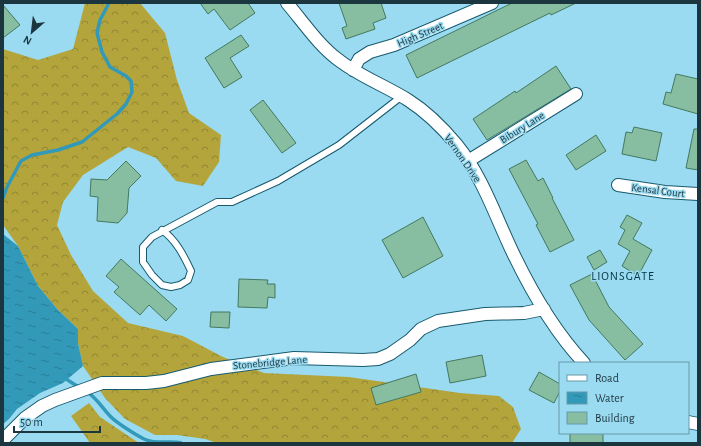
<svg xmlns="http://www.w3.org/2000/svg" width="701" height="446" font-family="'Alegreya Sans',sans-serif">
<style>
.forest{fill:url(#forest-crowns)}
.water{fill:url(#water-ripples)}
.lines{fill:none;stroke-linecap:round;stroke-linejoin:round}
.stream{stroke:#3299b8;stroke-width:3.5}
.building{fill:#87bea2;stroke:#43795f}
.lane-casing{stroke:#175a6e;stroke-width:8}
.street-casing{stroke:#175a6e;stroke-width:14}
.lane{stroke:#fff;stroke-width:6}
.street{stroke:#fff;stroke-width:12}
.labels{text-anchor:middle;stroke-width:3;stroke-linejoin:round;paint-order:stroke}
.street-label{font-size:11px;fill:#1c363f;stroke:#9bdbf1}
.neighbourhood-label{font-size:12px;letter-spacing:1px;fill:#003543;stroke:#9bdbf1}
</style>
<defs>
<pattern id="forest-crowns" width="20" height="18" patternUnits="userSpaceOnUse"><rect width="20" height="18" fill="#b3a53c"/><path d="M2 6a3 3 0 1 1 6 0M12 15a3 3 0 1 1 6 0" fill="none" stroke="#918734"/></pattern>
<pattern id="water-ripples" width="26" height="14" patternUnits="userSpaceOnUse"><rect width="26" height="14" fill="#3299b8"/><path d="M2 4q2-2 4 0t4 0M15 11q2-2 4 0t4 0" fill="none" stroke="#2a7e97"/></pattern>
</defs>
<rect width="100%" height="100%" fill="#9bdbf1"/>
<!-- forest -->
<path class="forest" d="M85 3H140L165 33 177 80 189 113 221 135 219 162 203 186 176 181 156 158 128 147 83 175 63 202 57 225 71 255 93 291 128 323 183 336 223 357 264 373 349 377 460 393 499 396 513 407 521 429 512 443H217L205 439 177 435H155L125 419 105 398 83 366 78 343V329L58 310 38 286 18 246 3 225V49L38 60 73 49Z
M89 403 100 417 139 443H90L71 416Z"/>
<!-- water -->
<path class="water" d="M3 234 18 246 38 286 58 310 78 329V343L83 366 63 383 40 393 17 409 9 419 3 424Z"/>
<g class="lines">
<!-- stream -->
<path class="stream" d="M3 198 7 187 21 161 32 155 58 150 82 142 117 114 126 104 132 92 131 81 126 76 110 67 102 52 97 33 100 20 109 3
M63 377 80 388
M87 392C97 398 102 408 111 417 117 423 136 435 144 439 156 445 170 440 181 443"/>
</g>
<!-- building -->
<path class="building" d="M200 3H248L255 13 230 30 214 9 208 14Z
M339 3H381L386 18 373 23 375 29 346 39 342 28 347 26Z
M512 3H576L551 15 550 13 417 78 406 55Z
M3 5 20 25 3 38Z
M241 35 249 46 230 58 242 77 224 88 205 58Z
M556 66 571 89 487 140 473 119 515 91 516 93Z
M676 74 698 79V114L663 104 666 92 671 93Z
M263 100 296 143 282 153 250 110Z
M634 127 662 133 656 161 622 154 626 132 632 133Z
M694 129H698V170L686 168Z
M596 135 606 151 576 170 566 155Z
M526 160 538 181 543 178 553 198H552L574 240 550 252 536 225 538 224 509 169Z
M126 161 141 176 129 188 127 213 118 223 97 221 98 197 90 196 91 179 107 180Z
M627 215 642 223 633 239 652 250 638 276 622 266 630 251 618 244 625 230 620 227Z
M423 217 443 256 403 278 382 240Z
M600 250 607 262 594 270 587 257Z
M121 259 177 309 166 321 149 305 140 315 114 292 119 287 106 276Z
M592 274 609 307 643 344 625 360 589 320 570 285Z
M239 279 268 280 267 284H275V298L268 297 267 308 238 307Z
M211 312H230L229 328 210 327Z
M482 355 486 376 450 383 446 362Z
M539 372 560 384V391L554 403 529 390Z
M416 374 421 392 376 405 371 388Z
M570 433H603V443H570Z"/>
<g class="lines">
<!-- lane casing -->
<g class="lane-casing">
<path id="lane" d="M162 230C176 240 184 256 191 271L188 280 180 285 171 287 162 285 152 275 143 262V247L152 237 217 202H232L278 181 339 145 402 96"/>
</g>
<!-- street casing -->
<g class="street-casing">
<path id="street" d="M287 3C304 23 319 46 340 61 361 77 386 86 408 100 427 112 442 127 457 145 482 176 495 215 512 251 531 291 554 331 584 363
M353 70 359 59 370 52 394 45 492 3
M468 161 576 94
M618 185 665 192 698 194
M688 422 698 424
M3 440 25 418 42 406 55 400 102 383H146L164 381 211 369 294 358 363 360 378 359 390 354 410 340 421 329 438 321 485 314 524 313 544 309"/>
</g>
<!-- lane -->
<use href="#lane" class="lane"/>
<!-- street -->
<use href="#street" class="street"/>
</g>
<g class="labels">
<!-- street labels -->
<g class="street-label">
<text transform="translate(420 34) rotate(-23)" y="4">High Street</text>
<text transform="translate(522 127) rotate(-32)" y="4">Bibury Lane</text>
<text transform="translate(463 158) rotate(55)" y="4">Vernon Drive</text>
<text transform="translate(658 190) rotate(7)" y="4">Kensal Court</text>
<text transform="translate(270 362) rotate(-5)" y="4">Stonebridge Lane</text>
</g>
<!-- neighbourhood labels -->
<g class="neighbourhood-label">
<text x="623" y="280">LIONSGATE</text>
</g>
</g>
<!-- border -->
<rect width="701" height="446" fill="none" stroke="#1c363f" stroke-width="8"/>
<!-- legend -->
<rect x="559" y="362" width="130" height="72" fill="#9bdbf1" stroke="#6899aa"/>
<rect x="567" y="375" width="20" height="6" fill="#ffffff" stroke="#6899aa"/>
<text x="595" y="382" font-size="12" fill="#1c363f">Road</text>
<rect x="567" y="392" width="20" height="12" fill="url(#water-ripples)" stroke="#6899aa"/>
<text x="595" y="402" font-size="12" fill="#1c363f">Water</text>
<rect x="567" y="412" width="20" height="12" fill="#87bea2" stroke="#6899aa"/>
<text x="595" y="422" font-size="12" fill="#1c363f">Building</text>
<!-- north arrow -->
<g transform="translate(32 32) rotate(208)" stroke="#9bdbf1" stroke-width="3" paint-order="stroke">
<path d="M0-3L7 15L0 10L-7 15Z" fill="#1c363f"/>
<text y="-6" font-size="11" font-weight="bold" text-anchor="middle" fill="#1c363f">N</text>
</g>
<!-- scale -->
<path d="M14 426v6h86v-6" fill="none" stroke="#1c363f" stroke-width="2"/>
<text x="20" y="426" font-size="12" fill="#1c363f" stroke="#9bdbf1" stroke-width="3" paint-order="stroke">50 m</text>
</svg>
